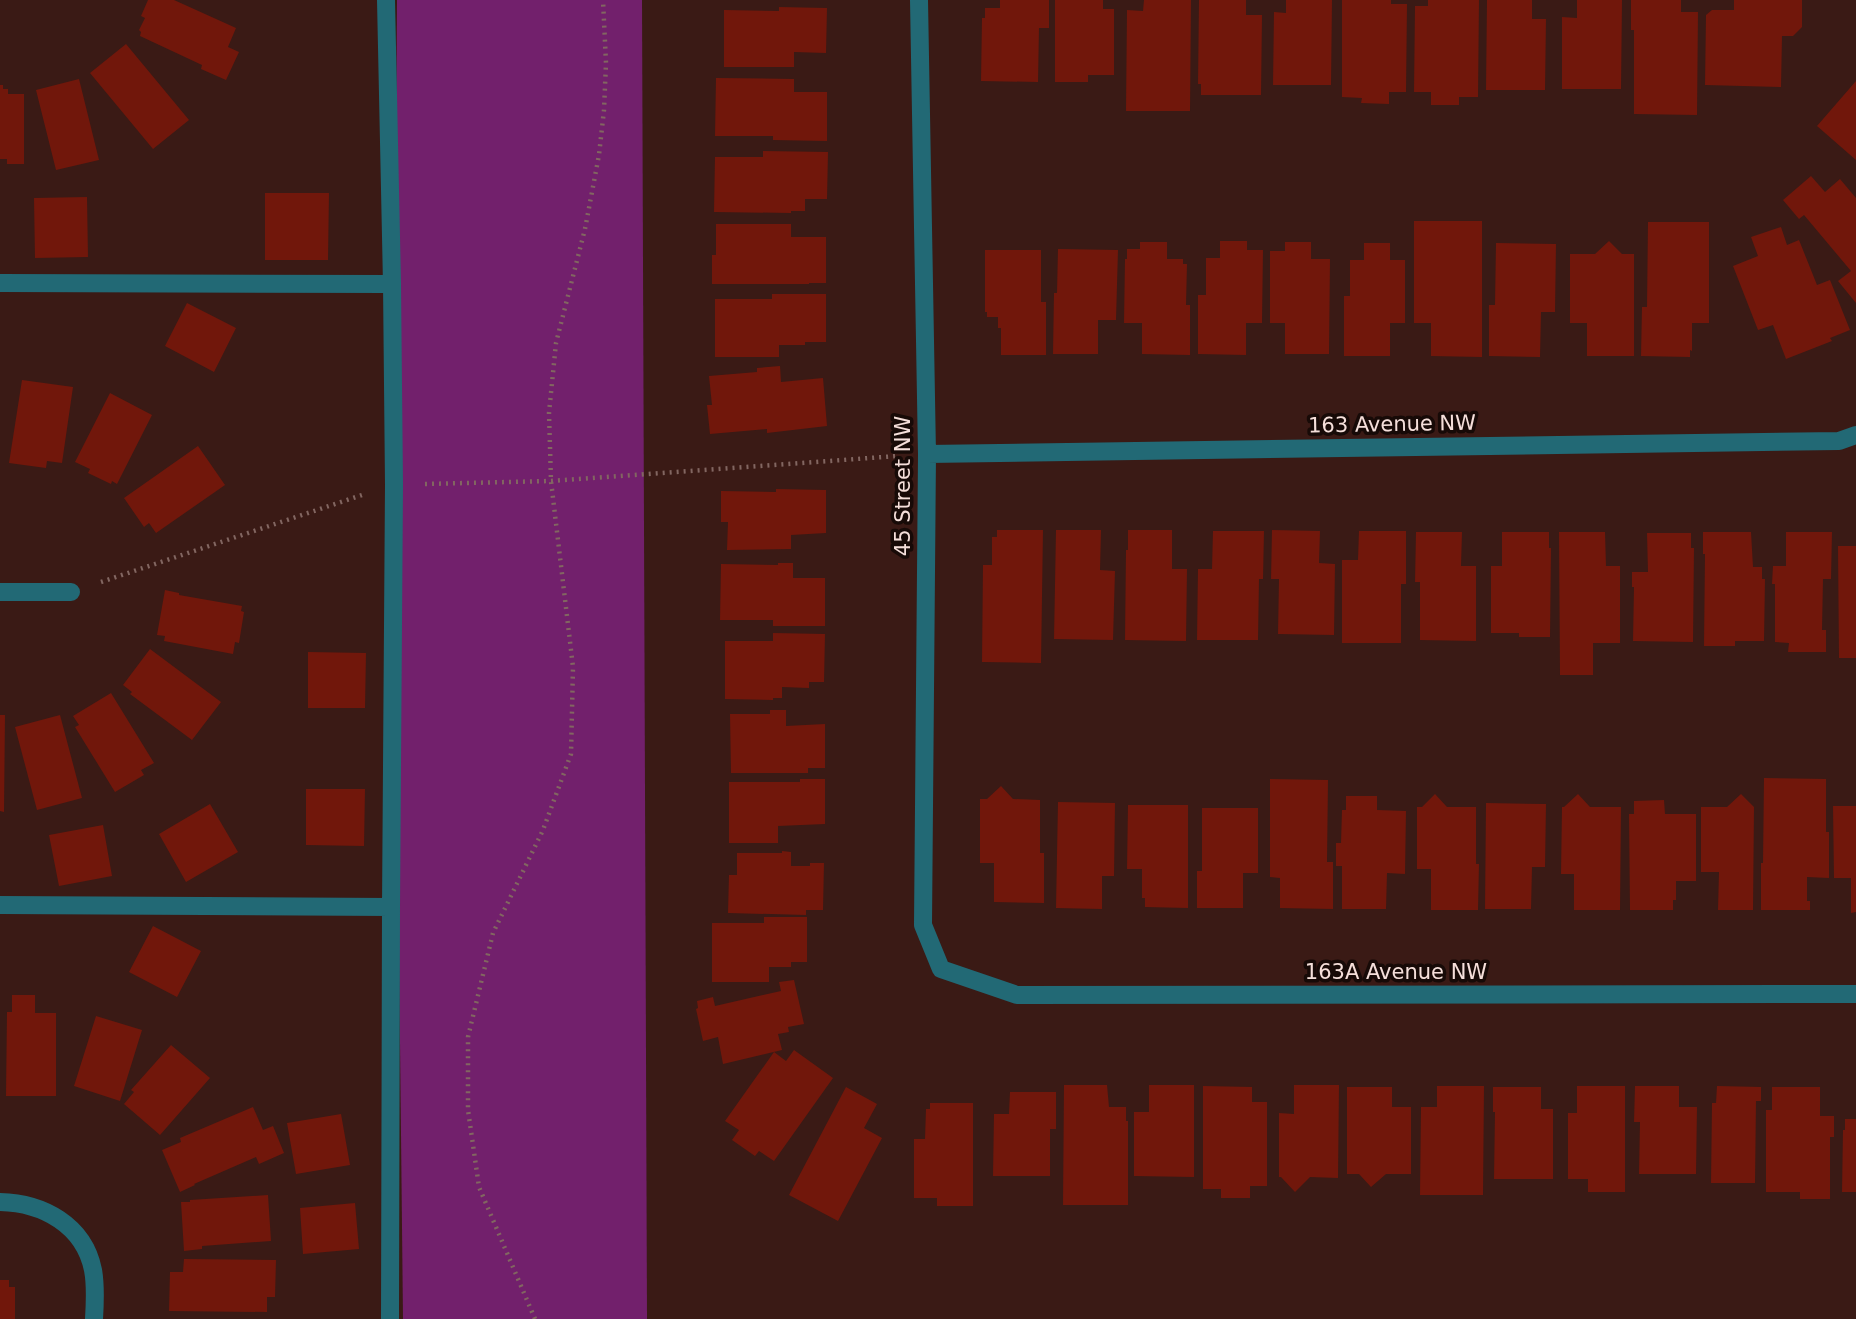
<svg xmlns="http://www.w3.org/2000/svg" width="1856" height="1319" font-family="'DejaVu Sans',sans-serif">
<style>
.green{fill:#72206c}
.building{fill:#71170b}
.lines{fill:none;stroke-linecap:round;stroke-linejoin:round}
.path{stroke:#826661;stroke-width:4.5;stroke-dasharray:2 5;stroke-linecap:butt}
.lane{stroke:#226975;stroke-width:18}
.street{stroke:#226975;stroke-width:18}
.labels{text-anchor:middle;stroke-width:7;stroke-linejoin:round;paint-order:stroke}
.street-label{font-size:21px;fill:#f5dfda;stroke:#170a07}
</style>
<rect width="100%" height="100%" fill="#3a1a15"/>
<!-- green -->
<path class="green" d="M397 0H642L647 1319H403L394 485Z"/>
<!-- building -->
<path class="building" d="M148 0H174L236 28 228 47 239 52 226 80 201 69 202 65 140 36 141 32 139 30 145 18 141 16Z
M1000 0H1049V28H1039L1038 82 981 81 982 18H985V8H1000Z
M1055 0H1103V9H1114V75H1088V82H1055Z
M1144 0H1191L1190 111H1126L1127 10 1143 11Z
M1199 0H1246V15H1262L1261 95H1201V84H1198Z
M1286 0H1332L1331 85H1273L1274 12 1286 13Z
M1342 0H1391V4H1407L1406 92H1389V104L1361 103 1362 98 1342 97Z
M1428 0H1479L1478 97H1459V105H1431V92H1414L1415 6H1428Z
M1487 0H1532V19H1546L1545 90H1486Z
M1577 0H1622L1621 89H1562V17L1577 18Z
M1631 0H1681V12H1698L1697 115 1634 114V30H1631Z
M1734 0H1802V27L1793 36H1782L1781 87 1705 85 1706 15 1712 10H1734Z
M779 7 827 8 826 53 794 52V67H724V10L779 11Z
M126 44 189 120 153 149 90 73Z
M716 78 794 79V92H827V141L773 140V136H715Z
M79 79 99 160 56 170 36 90Z
M1856 81V160L1817 126Z
M0 85H3V89H8V94H24V164H7V159H0Z
M763 151 828 152 827 199H805V211H791V213L714 212 715 157H763Z
M1811 176 1825 192 1840 179 1856 198V303L1838 281 1851 271 1804 215 1799 219 1783 200Z
M265 193H329L328 260H265Z
M87 197 88 257 35 258 34 198Z
M1414 221H1482V357L1431 356V323H1414Z
M1648 222H1709V323H1692V351L1690 350V357L1641 356 1642 307H1647Z
M716 224H791V237H826V283H809V284H712V255H716Z
M1781 227 1787 245 1799 240 1817 285 1830 280 1850 330 1830 338 1832 341 1786 359 1773 325 1758 330 1733 266 1758 256 1751 237Z
M1220 241H1247V250H1263L1262 323H1246V355L1198 354V295H1206V258H1220Z
M1609 241 1622 254H1634V356H1587V323H1570V254H1595Z
M1140 242H1167V259H1183V264H1187L1186 305H1190V355L1142 354V323H1124L1125 259H1127V249H1140Z
M1285 242H1311V259H1330L1329 354H1285V323H1270V251H1285Z
M1364 243H1390V260H1405V323H1390V356H1344V296H1350V260H1364Z
M1496 243 1556 244 1555 312H1541L1540 357 1489 356V305H1495Z
M1058 249 1118 250 1116 320H1098V354H1053L1054 293H1057Z
M985 250H1041V302H1046V355H1001V328H998V317H987V312H985Z
M772 294H826V342H805V345H779V357H715V299H772Z
M187 303 236 328 214 372 165 346Z
M780 366 781 382 823 378 827 426 767 433V429L710 434 707 405H712L709 376 757 372V368Z
M22 380 73 387 62 463 47 461 46 468 9 463Z
M110 393 152 415 117 484 112 481 111 484 88 473 90 469 75 462Z
M198 446 225 485 156 533 149 523 144 527 124 498Z
M776 489 826 490V533L791 535V549L727 550 728 522H721V491L776 492Z
M997 530H1043L1041 663 982 662 983 565H992V537H997Z
M1056 530H1101L1100 570 1115 571 1113 640 1054 639Z
M1128 530H1172V569H1187L1186 641 1125 640 1126 550H1128Z
M1272 530 1320 531 1319 563 1335 564 1334 635 1278 634 1279 579H1271Z
M1213 531H1264L1263 579H1259L1258 640H1197L1198 569H1212Z
M1359 531H1406V584H1401V643H1342V560H1358Z
M1416 532H1462L1461 566H1476V641L1420 640V582H1415Z
M1502 532H1549V548H1551L1550 637H1519V633H1491V566H1502Z
M1559 532H1605L1606 566H1620V643H1593V675H1560Z
M1703 532H1751L1753 567H1762V579H1765L1764 641H1735V646H1704L1705 554H1703Z
M1786 532H1832L1831 579H1823L1822 630H1826V652H1788L1789 643 1775 642V584H1772L1773 566H1786Z
M1647 533H1691V548H1694L1693 642 1633 641 1634 587H1632V572H1648Z
M1838 546H1856V658H1839Z
M778 563H793V578H825V626H773V620H720L721 564 778 565Z
M165 590 179 593V595L242 606 241 611 244 612 239 643 235 642 233 654 164 641 165 636 157 635Z
M773 633 825 634 824 682H809V688L782 687V698H773V700L725 699V641H773Z
M150 649 221 702 192 740 130 694 132 692 123 685Z
M308 652 366 653 365 708H308Z
M111 693 154 763 141 770 144 775 115 792 75 727 79 725 73 716Z
M770 710H786V726L825 724V768H808V773H731L730 714H770Z
M0 715H5L4 812 0 811Z
M60 715 82 798 37 810 15 727Z
M1764 778 1826 779V832H1829V878L1807 877V901H1810V910H1761V863H1763Z
M800 779H825V824L778 826V843H729V782H800Z
M1270 779 1328 780 1327 862H1333V909L1280 908V878L1270 877Z
M1001 786 1013 799 1040 800V853H1044V903L994 902V863H980V799H987Z
M306 789H365L364 846 306 845Z
M1435 794 1447 807H1476V864H1479L1478 910H1431V869H1417V807H1422Z
M1578 794 1590 807H1621L1620 910H1574V874H1561L1562 807H1564Z
M1741 794 1754 807 1753 910H1718L1719 872H1701V807H1727Z
M1346 796H1377V810L1406 811 1405 874 1387 873 1386 909H1342V866H1336V843H1341L1342 810H1346Z
M1664 800 1665 814H1696V881H1676V900H1673V910H1630L1629 814H1634V801Z
M1058 802 1115 803 1114 876H1102V909L1056 908Z
M1486 803 1546 804 1545 867H1532L1531 909H1485Z
M210 804 238 852 186 882 159 834Z
M1128 805H1188V908L1145 907V898H1142V869H1127Z
M1833 806H1856V912L1851 913V878H1834Z
M1202 808H1258V873H1243V908H1197V871H1202Z
M103 825 112 876 59 886 49 835Z
M782 851 791 852V866H810V863H824L823 910H806V915L728 913 729 875H737V853H782Z
M764 917H807V962H791V967H769V982H712V923H764Z
M153 926 201 951 177 997 129 972Z
M794 980 804 1024 788 1027 789 1032 778 1034 782 1050 723 1064 718 1037 703 1041 696 1009 698 1008 697 1001 713 997 715 1006 781 991 779 982Z
M12 995H35V1013H56V1096H6L7 1012H12Z
M96 1016 142 1030 120 1101 74 1086Z
M171 1045 210 1078 160 1135 124 1104 134 1092 131 1090Z
M794 1050 833 1078 774 1161 759 1151 755 1156 732 1140 739 1130 725 1121 774 1052 786 1061Z
M1064 1085H1107L1109 1107H1126V1121H1128V1205H1063Z
M1149 1085H1194V1177L1134 1176V1112H1149Z
M1294 1085H1339L1338 1178 1310 1177 1295 1192 1281 1177H1279V1113L1294 1114Z
M1203 1086 1252 1087V1102H1267V1186H1250V1198H1221V1189H1203Z
M1437 1086H1484L1483 1195H1420L1421 1107H1437Z
M1577 1086H1625V1192H1588V1179H1568V1113H1577Z
M1635 1086H1679V1107H1697L1696 1174H1639L1640 1122H1634Z
M1717 1086 1761 1087V1101H1756L1755 1183H1711L1712 1103H1716Z
M846 1087 877 1104 864 1128 882 1138 838 1221 789 1195Z
M1347 1087H1392V1107H1411V1174H1386L1371 1187 1359 1174H1347Z
M1493 1087H1541V1109H1553V1179H1494L1495 1112H1493Z
M1772 1087H1820V1116H1834V1137H1830V1199H1800V1192H1766V1110H1772Z
M1010 1092H1056V1129H1050V1176H993L994 1114H1009Z
M930 1103H973V1206H937V1198H914V1139H925L926 1109H930Z
M253 1107 263 1130 273 1126 284 1153 259 1164 256 1157 194 1184 195 1185 180 1192 162 1150 181 1142 180 1138Z
M341 1114 350 1165 296 1174 287 1123Z
M1845 1119H1856V1192H1842L1843 1130H1845Z
M268 1195 271 1241 202 1246V1249L184 1251 181 1202H190V1200Z
M355 1203 359 1249 303 1254 300 1208Z
M184 1259 276 1260 275 1297H267V1312L169 1311 170 1272H183Z
M0 1280H9V1287H15V1319H0Z"/>
<g class="lines">
<!-- path -->
<path class="path" d="M425 484 551 481 898 456
M101 582 362 495
M535 1319 479 1187 468 1110V1037L493 933 543 830 571 754 573 667 551 481 549 413 556 343 585 229 599 155 604 110 606 63 603 0"/>
<!-- lane -->
<path class="lane" d="M386 0 392 284 394 485 391 907 390 1319
M0 283 392 284
M0 905 391 907"/>
<!-- street -->
<path class="street" d="M919 0 927 454 923 925 941 969 1017 995 1856 994
M927 454 1839 441 1856 435
M0 592H71
M0 1202C43 1203 84 1225 93 1270 96 1286 95 1303 94 1319"/>
</g>
<g class="labels">
<!-- street labels -->
<g class="street-label">
<text transform="translate(1392 424) rotate(-1)" y="7">163 Avenue NW</text>
<text transform="translate(903 486) rotate(-90)" y="7">45 Street NW</text>
<text x="1396" y="979">163A Avenue NW</text>
</g>
</g>
</svg>
